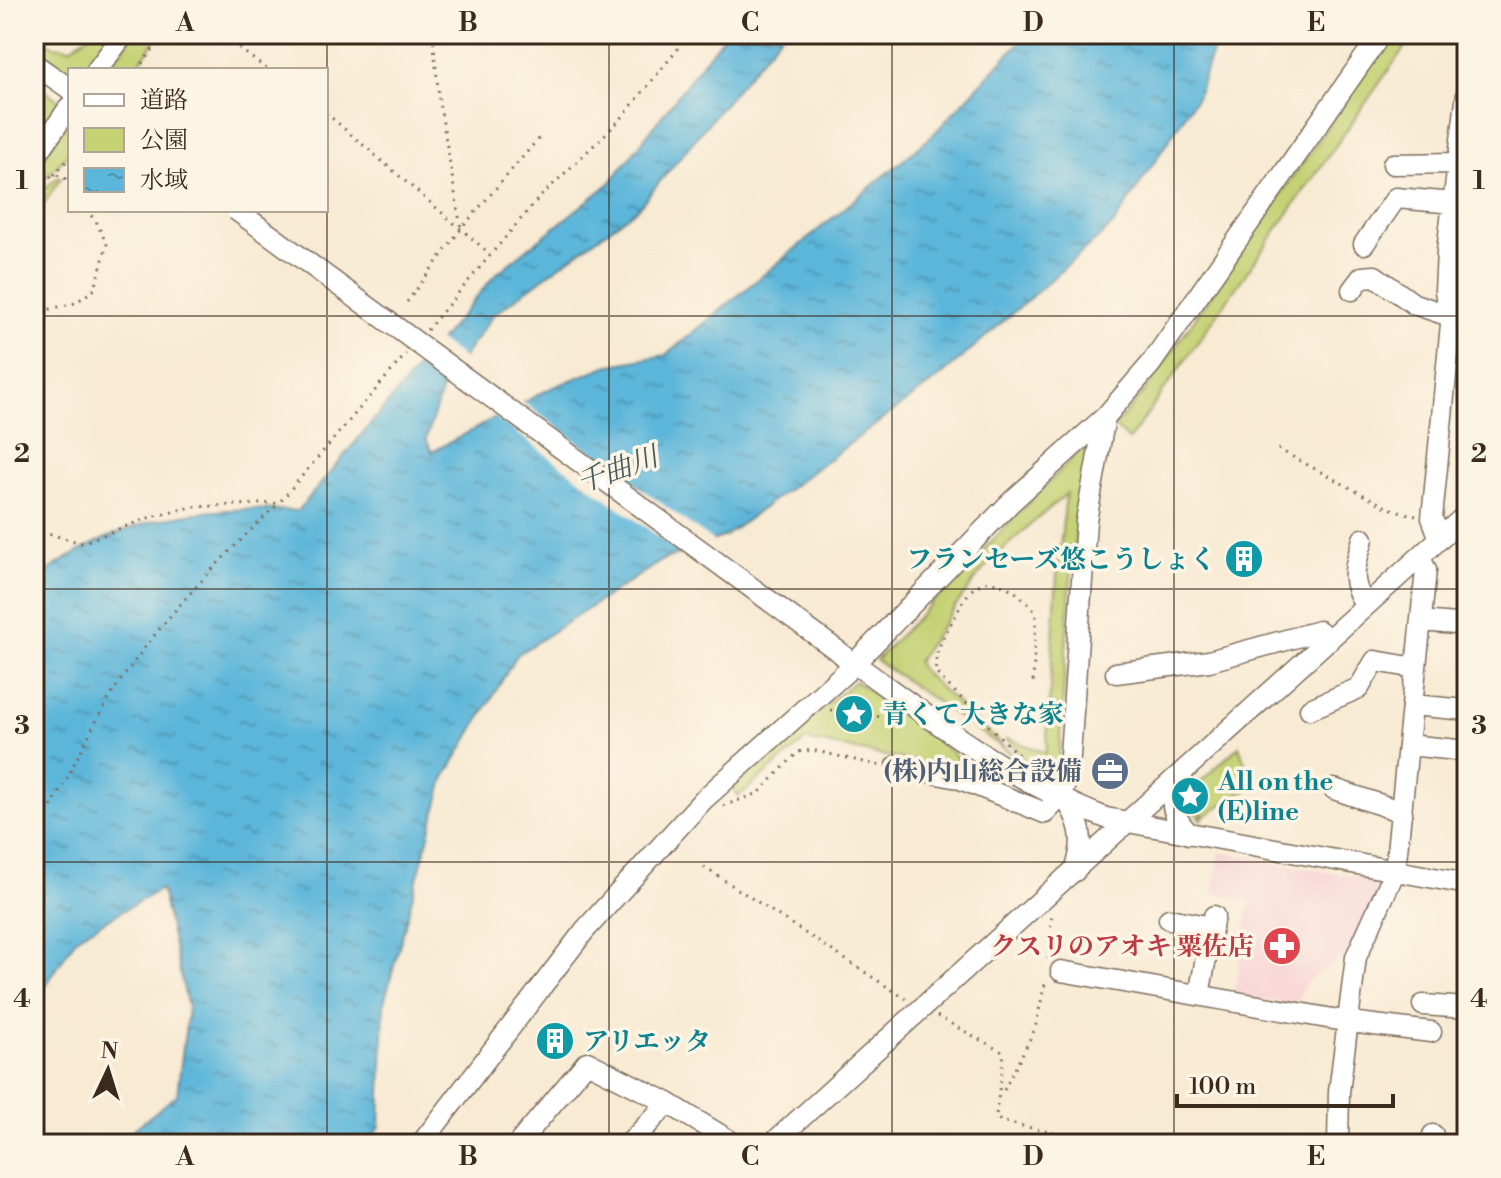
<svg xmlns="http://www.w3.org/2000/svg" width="1501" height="1178" font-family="'Libre Bodoni','Noto Serif JP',serif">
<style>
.built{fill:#f7cfd4}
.green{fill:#c4d274;stroke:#807e49;stroke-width:2}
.water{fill:url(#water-ripples);stroke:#4c707c;stroke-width:2}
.pier{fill:#f8ead3}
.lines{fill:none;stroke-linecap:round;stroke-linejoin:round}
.minor-casing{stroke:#7d6d5d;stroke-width:23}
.path{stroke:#7d6d5d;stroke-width:3;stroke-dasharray:2 6;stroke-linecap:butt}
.minor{stroke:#fff;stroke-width:20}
.minor-bridge-casing{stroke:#7d6d5d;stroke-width:23;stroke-linecap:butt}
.minor-bridge{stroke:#fff;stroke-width:20}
.grid{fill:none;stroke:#3b2a1e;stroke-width:2;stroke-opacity:0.55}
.labels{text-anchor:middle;stroke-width:7;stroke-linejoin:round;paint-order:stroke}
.culture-label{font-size:26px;font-weight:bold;fill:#0d838f;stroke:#fcf5e5;text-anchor:start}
.service-label{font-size:26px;font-weight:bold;fill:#4e5e75;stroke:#fcf5e5;text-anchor:end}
.health-label{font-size:26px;font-weight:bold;fill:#be3a42;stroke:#fcf5e5;text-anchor:end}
.water-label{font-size:28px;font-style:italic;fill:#475b60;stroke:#fcf5e5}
.neatline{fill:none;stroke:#3b2a1e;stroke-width:3}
.grid-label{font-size:26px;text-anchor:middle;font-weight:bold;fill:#3b2a1e}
</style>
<defs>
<pattern id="water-ripples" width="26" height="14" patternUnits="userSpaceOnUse" patternTransform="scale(2)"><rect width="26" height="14" fill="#5cb6da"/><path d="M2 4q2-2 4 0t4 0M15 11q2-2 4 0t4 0" fill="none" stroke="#4d94b0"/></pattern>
</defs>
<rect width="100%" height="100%" fill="#fcf5e5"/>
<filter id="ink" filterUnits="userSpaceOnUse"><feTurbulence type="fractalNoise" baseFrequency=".0125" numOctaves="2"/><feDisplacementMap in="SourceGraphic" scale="16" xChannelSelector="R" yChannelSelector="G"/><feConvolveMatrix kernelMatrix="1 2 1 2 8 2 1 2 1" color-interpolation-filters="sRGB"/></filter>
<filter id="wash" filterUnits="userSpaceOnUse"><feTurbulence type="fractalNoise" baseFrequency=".006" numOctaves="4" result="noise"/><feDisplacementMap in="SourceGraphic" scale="32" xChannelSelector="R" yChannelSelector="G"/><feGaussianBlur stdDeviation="1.8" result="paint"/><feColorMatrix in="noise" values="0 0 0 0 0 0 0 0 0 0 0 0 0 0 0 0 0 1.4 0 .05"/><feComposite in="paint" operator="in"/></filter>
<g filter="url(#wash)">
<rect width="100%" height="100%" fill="#f8ead3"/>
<!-- built -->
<path class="built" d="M1220 852 1383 882 1351 952 1307 981 1295 1005 1234 995 1250 900 1213 893Z"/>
<!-- green -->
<path class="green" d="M34 34 54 46 70 48 91 34H115L85 70 70 72 34 45Z
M134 34H160L134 70H106Z
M1392 34H1414L1129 440 1114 427 1144 392Z
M34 83 64 104 34 150Z
M70 119V152L34 191V170Z
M57 178H61L34 219V198Z
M1088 442 1070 587 1058 777H1055L1031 766 1006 738 1046 753 1057 575 1066 494C1038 519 1008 542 983 570 959 599 938 631 917 662L923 672 1012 754 876 660Z
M855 681 922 728 977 774 806 740 739 796 730 785Z
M1239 746 1253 786 1203 817 1197 785Z
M1195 786 1202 820 1187 806V799Z"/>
<!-- water -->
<path class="water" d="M725 34H782L638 208 493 315 443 386 426 439 432 452 549 389 606 366 666 355 930 138 1027 34H1218L1197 97 1113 225 941 376 725 536 663 560 517 655 444 779 384 1003 380 1127 367 1144H115L177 1095 188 1008 161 889 77 937 34 1004V581C115 519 199 503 298 511L495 275 610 183Z"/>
<!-- pier -->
<path class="pier" d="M437 339 466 360 449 384 418 361Z
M520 400 717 544 685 556 492 415Z"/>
</g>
<g filter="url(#ink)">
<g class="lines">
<!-- minor casing -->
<g class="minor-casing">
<path id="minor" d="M34 64 70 89
M97 70 124 34
M34 159 70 106
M1393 164 1458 163
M1364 244 1396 198 1454 203
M1447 251 1467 247
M1352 290 1362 277 1375 276 1414 304 1447 315
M1363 539C1355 566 1348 581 1366 605
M1440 539 1432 518 1451 324 1445 291 1447 251 1467 93
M1421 621 1467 625
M844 656C928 716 1009 781 1106 818L1467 884
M1116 673 1209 661 1319 631 1329 640
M1412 705 1467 710
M1310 709 1359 688 1375 661 1416 668
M1408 745 1467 751
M897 766 958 778 1045 813C1059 799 1066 789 1069 770L1086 521 1105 417
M1182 778C1167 801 1171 814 1189 834
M1334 789 1402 812
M1069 804C1083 827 1084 845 1075 871
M1169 919 1212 927
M1061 971 1350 1022 1431 1032
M1199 995 1214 916
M1423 1005 1467 1008
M421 1144 585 930 703 800 847 671 1011 502 1105 417 1150 365 1381 34
M518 1144 587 1062 668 1103 735 1144
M629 1144 668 1103
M772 1144 1467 514
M1338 1144 1339 1092 1356 957 1395 871 1426 570 1420 558
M1432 1144 1433 1135"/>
</g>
<!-- path -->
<path class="path" d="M45 34 70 40 82 34
M220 34 268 70
M433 34 439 100 461 228
M137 70 164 34
M326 113 490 254
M54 175 70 157
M34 195 53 175 62 176 70 183
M407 302 461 229 539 138
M34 313 75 303 95 289 107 245 96 221 86 210
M427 330 537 200 620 120 690 34
M1278 449 1388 508 1416 516
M34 530 82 543 148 518 192 507 279 503 406 354
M846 713a8 8 0 1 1 16 0a8 8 0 1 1-16 0Z
M854 705 855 689
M830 710 846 711
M861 717 897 716
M1018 755 936 673C934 652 943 637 953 620 958 611 963 600 969 593 990 567 1023 594 1036 614L1033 682
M723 806 759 793 798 752 812 750 881 766
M34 834C68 785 88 728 121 680 167 614 221 558 279 503
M704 867 906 999
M1048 959 1052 915
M937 1016 1004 1053 996 1115 1000 1121 1102 1144
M1004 1090 1035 1029 1046 979"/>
<!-- minor -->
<use href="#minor" class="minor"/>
<!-- minor-bridge casing -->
<g class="minor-bridge-casing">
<path id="minor-bridge" d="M236 210 842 654"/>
</g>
<!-- minor-bridge -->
<use href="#minor-bridge" class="minor-bridge"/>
</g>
</g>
<!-- grid -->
<path class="grid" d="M327 34V1144M609 34V1144M892 34V1144M1174 34V1144M34 316H1467M34 589H1467M34 862H1467"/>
<!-- icons -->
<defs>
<g id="building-disc" transform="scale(2)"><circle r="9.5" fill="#0f9aa8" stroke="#fcf5e5"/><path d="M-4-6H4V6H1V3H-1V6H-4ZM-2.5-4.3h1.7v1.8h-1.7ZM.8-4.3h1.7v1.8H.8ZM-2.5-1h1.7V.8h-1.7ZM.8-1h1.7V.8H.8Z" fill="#fff"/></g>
<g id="sight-disc" transform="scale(2)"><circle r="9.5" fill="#0f9aa8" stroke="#fcf5e5"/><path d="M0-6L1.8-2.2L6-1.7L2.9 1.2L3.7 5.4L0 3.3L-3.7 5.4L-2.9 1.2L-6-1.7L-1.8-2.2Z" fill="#fff"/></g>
<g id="office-disc" transform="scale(2)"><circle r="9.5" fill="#5c6f8a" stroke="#fcf5e5"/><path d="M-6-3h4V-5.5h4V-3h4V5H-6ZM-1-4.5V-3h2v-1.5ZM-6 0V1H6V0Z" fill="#fff"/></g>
<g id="pharmacy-disc" transform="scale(2)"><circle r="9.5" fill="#e0444e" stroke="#fcf5e5"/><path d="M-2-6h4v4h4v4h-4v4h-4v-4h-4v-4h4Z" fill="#fff"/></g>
</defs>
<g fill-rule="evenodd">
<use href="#building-disc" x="1244" y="559"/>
<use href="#sight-disc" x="854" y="714"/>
<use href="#office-disc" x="1110" y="771"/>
<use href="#sight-disc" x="1190" y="796"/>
<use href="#pharmacy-disc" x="1282" y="946"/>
<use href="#building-disc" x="555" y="1041"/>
</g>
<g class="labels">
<!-- culture labels -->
<g class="culture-label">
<text x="1216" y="568" text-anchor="end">フランセーズ悠こうしょく</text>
<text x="882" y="723">青くて大きな家</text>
<text x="1218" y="790">All on the<tspan x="1218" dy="30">(E)line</tspan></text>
<text x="583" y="1050">アリエッタ</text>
</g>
<!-- service labels -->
<g class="service-label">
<text x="1082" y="780">(株)内山総合設備</text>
</g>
<!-- health labels -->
<g class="health-label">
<text x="1254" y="955">クスリのアオキ 粟佐店</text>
</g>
<!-- water labels -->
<g class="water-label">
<text transform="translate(617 469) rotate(-20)" y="10">千曲川</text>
</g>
</g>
<!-- margin -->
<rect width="1501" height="1178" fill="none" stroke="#fcf5e5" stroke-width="88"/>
<!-- legend -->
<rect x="68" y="68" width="260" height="144" fill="#fcf5e5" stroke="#afa495" stroke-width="2"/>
<rect x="84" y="94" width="40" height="12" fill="#ffffff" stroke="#afa495" stroke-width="2"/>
<text x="140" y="108" font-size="24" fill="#3b2a1e">道路</text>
<rect x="84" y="128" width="40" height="24" fill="#c4d274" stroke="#afa495" stroke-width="2"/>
<text x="140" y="148" font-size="24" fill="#3b2a1e">公園</text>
<rect x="84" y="168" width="40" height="24" fill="url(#water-ripples)" stroke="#afa495" stroke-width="2"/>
<text x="140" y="188" font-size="24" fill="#3b2a1e">水域</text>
<!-- north arrow -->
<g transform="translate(108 1070) rotate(4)" stroke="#fcf5e5" stroke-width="6" paint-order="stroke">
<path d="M0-6L14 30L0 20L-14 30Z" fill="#3b2a1e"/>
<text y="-12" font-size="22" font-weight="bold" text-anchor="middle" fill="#3b2a1e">N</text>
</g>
<!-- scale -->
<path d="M1177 1094v12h216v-12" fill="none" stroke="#3b2a1e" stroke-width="4"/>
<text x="1189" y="1094" font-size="24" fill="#3b2a1e" stroke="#fcf5e5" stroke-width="6" paint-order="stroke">100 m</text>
<rect x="44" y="44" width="1413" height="1090" class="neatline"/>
<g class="grid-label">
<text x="185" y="31">A</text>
<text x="468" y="31">B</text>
<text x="750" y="31">C</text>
<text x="1033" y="31">D</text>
<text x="1316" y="31">E</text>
<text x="22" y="189">1</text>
<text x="1479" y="189">1</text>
<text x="22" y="462">2</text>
<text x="1479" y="462">2</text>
<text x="22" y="734">3</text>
<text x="1479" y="734">3</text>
<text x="22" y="1007">4</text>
<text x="1479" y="1007">4</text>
<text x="185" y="1165">A</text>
<text x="468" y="1165">B</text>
<text x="750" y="1165">C</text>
<text x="1033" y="1165">D</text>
<text x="1316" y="1165">E</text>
</g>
</svg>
